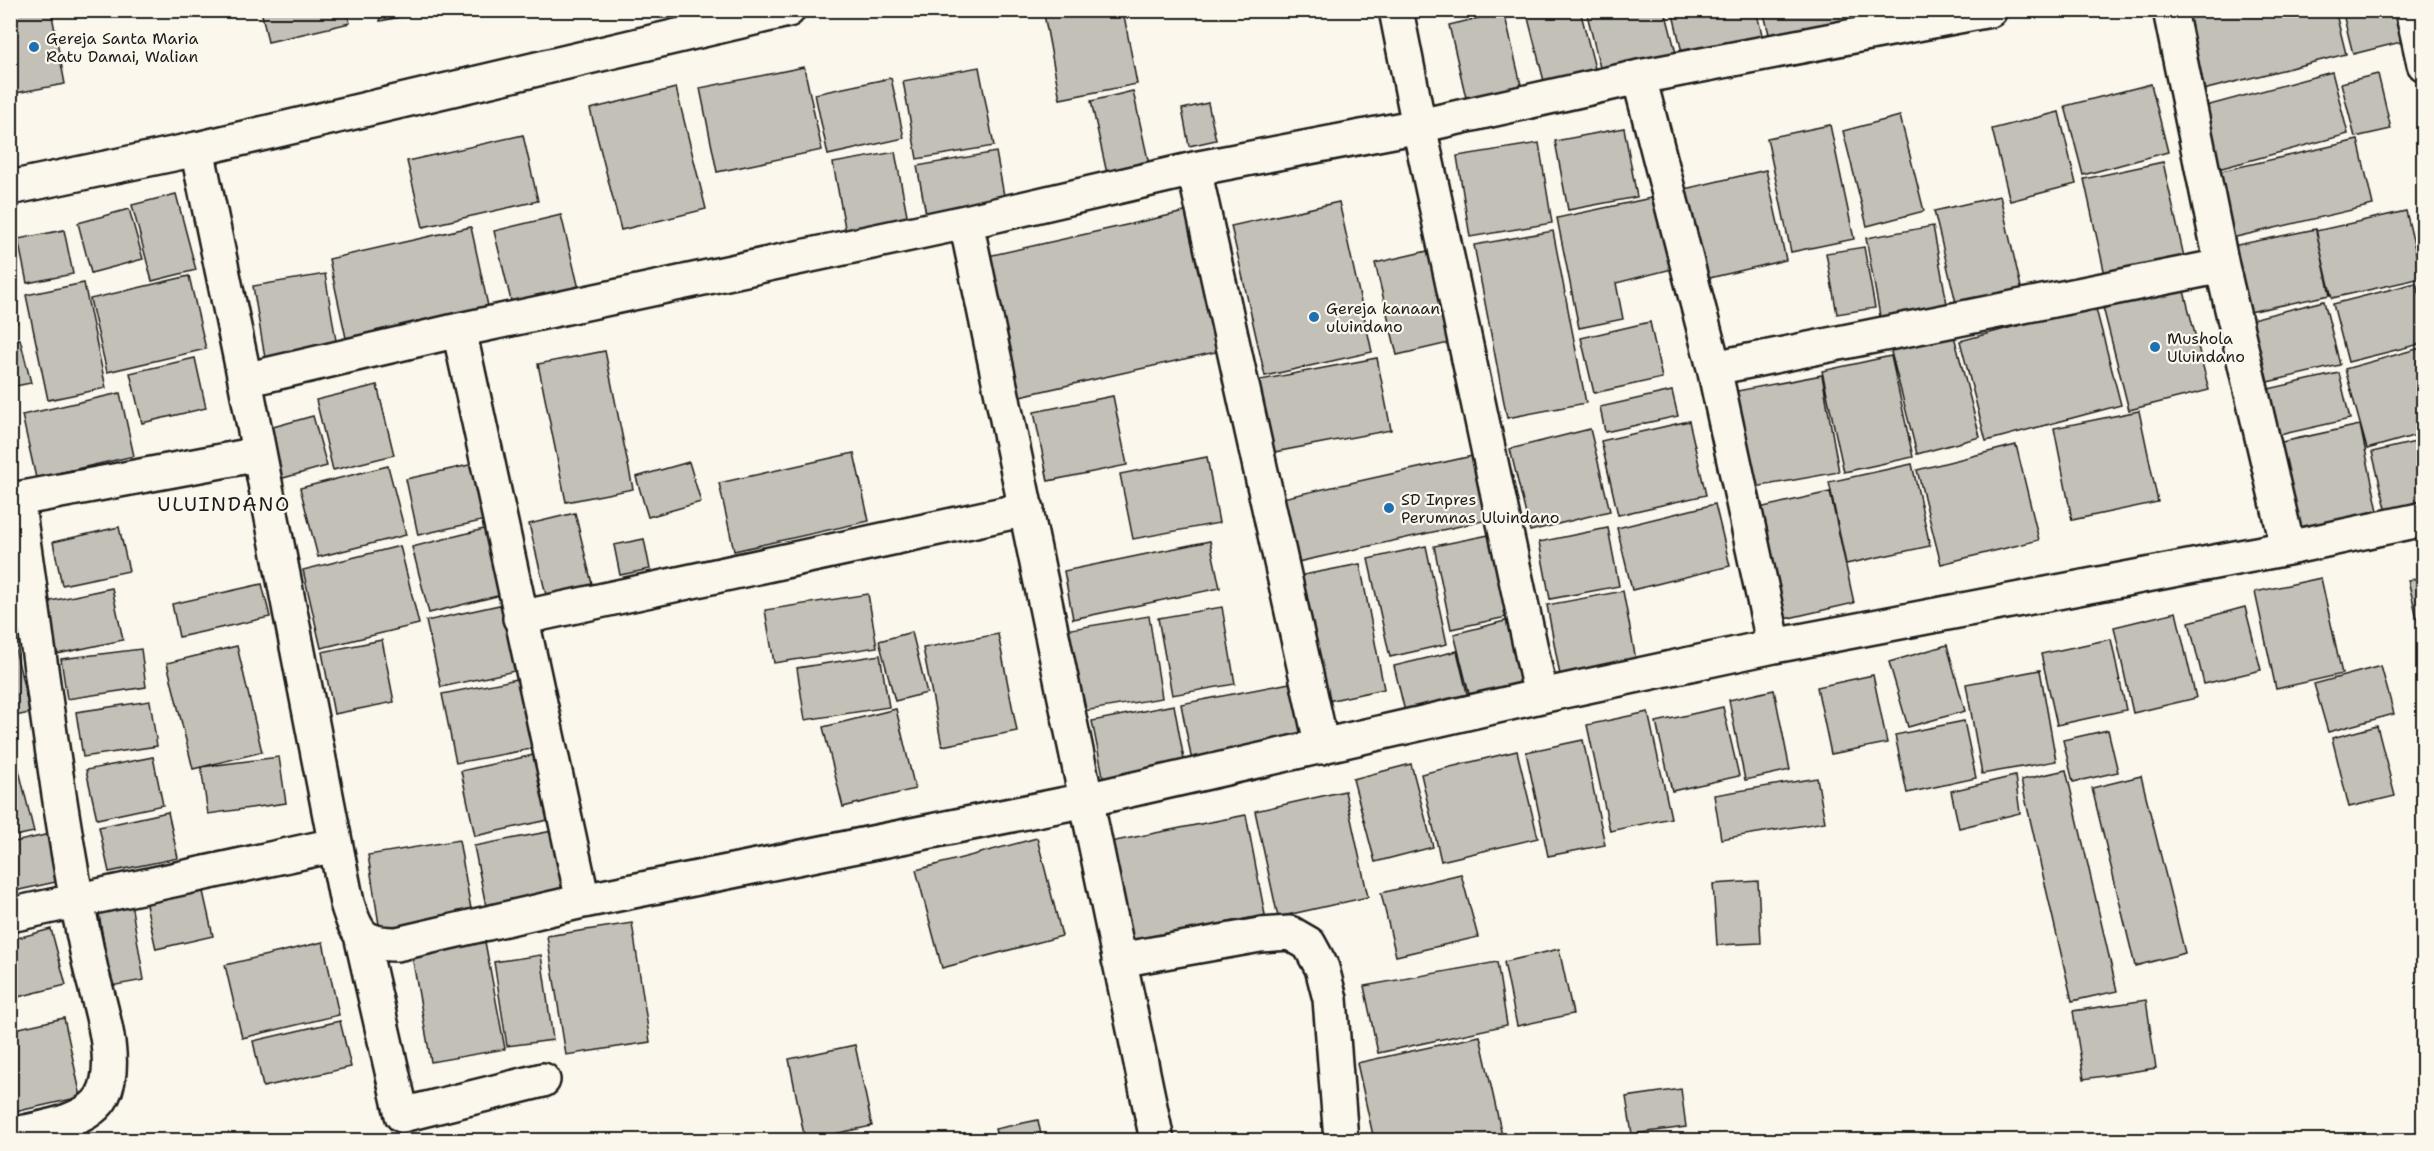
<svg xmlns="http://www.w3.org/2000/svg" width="2434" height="1151" font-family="'Shantell Sans',sans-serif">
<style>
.building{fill:#c3c0b8;stroke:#1c1c1c;stroke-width:1.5}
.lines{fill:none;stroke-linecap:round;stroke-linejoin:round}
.minor-casing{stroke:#1c1c1c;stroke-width:38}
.tertiary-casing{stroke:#1c1c1c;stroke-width:38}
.minor{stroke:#fbf7ec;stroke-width:33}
.tertiary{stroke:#fbf7ec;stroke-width:33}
.poi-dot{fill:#1f6fb2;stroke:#fbf7ec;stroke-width:2}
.labels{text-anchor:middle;stroke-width:4.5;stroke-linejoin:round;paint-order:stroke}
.poi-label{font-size:16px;fill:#1c1c1c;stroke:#fbf7ec;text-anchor:start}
.quarter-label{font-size:20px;letter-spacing:1.5px;fill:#1c1c1c;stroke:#fbf7ec}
</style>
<rect width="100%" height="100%" fill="#fbf7ec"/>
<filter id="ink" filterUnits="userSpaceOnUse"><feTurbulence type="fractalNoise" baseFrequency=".0167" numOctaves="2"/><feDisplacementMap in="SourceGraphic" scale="12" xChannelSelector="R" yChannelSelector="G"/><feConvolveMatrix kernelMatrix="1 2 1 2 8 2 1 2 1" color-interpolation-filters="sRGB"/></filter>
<g filter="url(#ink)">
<!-- building -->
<path class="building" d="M10 10H51L65 84 10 94Z
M261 10H347L350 23 268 42Z
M378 10H435L380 21Z
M1062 10H1123L1137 84 1060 99 1044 14Z
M1526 10H1580L1598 80 1547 93Z
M1586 10H1665L1678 61 1603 80Z
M1672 10H1756L1765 47 1685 65Z
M1763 10H1890L1891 15 1772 46Z
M2193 10H2335L2346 54 2199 91 2179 14Z
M2342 10H2393L2401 42 2353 54Z
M1504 12 1522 89 1467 102 1449 25Z
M804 67 822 150 717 172 700 88Z
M979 67 994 146 917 159 903 81Z
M2332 72 2348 134 2207 172 2191 110Z
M2378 74 2391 129 2355 137 2341 83Z
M891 78 904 138 828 155 815 94Z
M2151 84 2168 152 2083 175 2065 106Z
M676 88 706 209 621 230 590 109Z
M1133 91 1150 169 1108 178 1091 101Z
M1208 103 1216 140 1189 146 1182 109Z
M2059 112 2076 184 2010 201 1992 129Z
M1900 116 1924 211 1867 226 1843 131Z
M1830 125 1854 239 1791 252 1767 138Z
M1624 128 1637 197 1568 210 1555 141Z
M523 135 538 201 423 227 407 161Z
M2358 140 2373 205 2223 240 2208 174Z
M1539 143 1552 223 1470 237 1457 156Z
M895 152 908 220 846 233 833 163Z
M996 152 1005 201 926 214 917 166Z
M2163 162 2186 266 2107 284 2084 179Z
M1766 170 1786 260 1701 280 1680 190Z
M176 194 196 270 152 281 132 205Z
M2000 196 2023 296 1958 311 1934 211Z
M1656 197 1672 269 1616 283 1623 319 1579 328 1557 218Z
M1339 202 1372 352 1265 376 1231 226Z
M129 209 143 259 91 273 78 223Z
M1189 211 1220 351 1020 396 988 256Z
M2406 211 2422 278 2332 298 2316 231Z
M561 215 581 297 514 313 494 231Z
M1933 226 1949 315 1882 327 1866 238Z
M471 227 488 306 346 338 329 259Z
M2316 229 2330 295 2235 315 2222 248Z
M64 230 73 274 27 283 18 239Z
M1553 231 1586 403 1507 418 1474 245Z
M1864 247 1875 308 1837 314 1826 253Z
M1432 250 1453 342 1397 355 1375 263Z
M325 274 338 353 266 364 253 286Z
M189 276 206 349 107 372 90 299Z
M84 283 106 388 48 400 26 295Z
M2182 283 2209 390 2129 410 2102 303Z
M2416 283 2424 311V343L2348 362 2333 304Z
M10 295 17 323 10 325Z
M2324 301 2340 365 2259 384 2244 321Z
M2095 305 2121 405 1986 441 1960 341Z
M1650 322 1662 378 1594 393 1581 338Z
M1953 332 1980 437 1917 454 1890 348Z
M20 339 31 383 10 387V341Z
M2424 347V433L2367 449 2345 369Z
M605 351 633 489 566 502 538 364Z
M1891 356 1913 457 1844 472 1822 371Z
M195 358 206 408 142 423 130 373Z
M1377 358 1391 430 1269 453 1255 381Z
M2339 373 2350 419 2266 438 2255 392Z
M1822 375 1839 472 1750 488 1732 392Z
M377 385 394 455 333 470 316 400Z
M1672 391 1678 416 1605 432 1600 407Z
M120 393 134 456 36 478 22 415Z
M1113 396 1127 465 1048 481 1034 412Z
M2139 411 2158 502 2072 520 2054 428Z
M313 416 327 466 276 480 262 430Z
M1689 421 1706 495 1618 515 1601 441Z
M2360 425 2378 511 2287 532 2268 445Z
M1590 429 1610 511 1530 531 1510 449Z
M2424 440V512L2389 520 2372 452Z
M2016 445 2039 540 1941 564 1917 470Z
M854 453 869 521 734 551 719 483Z
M1486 453 1501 517 1293 563 1278 499Z
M1207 457 1219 523 1133 539 1120 474Z
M689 462 701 502 648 517 636 477Z
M474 464 486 520 418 535 406 479Z
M1912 464 1930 546 1846 564 1829 482Z
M388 466 406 535 318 557 300 488Z
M1830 492 1854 603 1776 621 1750 510Z
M1715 504 1730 566 1632 590 1617 528Z
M575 513 593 588 547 599 529 524Z
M496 526 513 592 429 613 412 547Z
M119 527 129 571 62 585 53 542Z
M1608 528 1619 586 1550 599 1539 542Z
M1494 534 1511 616 1451 629 1434 546Z
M644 539 650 569 620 575 614 545Z
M1210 541 1220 588 1073 619 1064 571Z
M400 546 419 624 321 648 303 570Z
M1426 546 1447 644 1390 657 1368 559Z
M1360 564 1384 689 1323 702 1298 576Z
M2424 577V647L2408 580Z
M2321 578 2342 674 2276 689 2255 592Z
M262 584 270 617 179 637 172 604Z
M112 588 123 640 57 654 46 602Z
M1623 591 1636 660 1560 675 1547 605Z
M868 594 877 647 774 663 765 610Z
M504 604 519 670 441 687 426 621Z
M1222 607 1235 684 1172 695 1158 618Z
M2245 607 2261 670 2204 684 2189 622Z
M2176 612 2196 698 2133 713 2114 627Z
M1149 616 1162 698 1078 712 1065 630Z
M1513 619 1531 691 1472 706 1454 634Z
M10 626 30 713 10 717Z
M912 632 927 693 895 701 879 641Z
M998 634 1017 731 942 746 923 648Z
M2111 639 2126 710 2057 725 2041 654Z
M382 640 394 702 334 714 322 652Z
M1947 645 1965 711 1908 727 1889 662Z
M237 646 262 752 193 769 167 663Z
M141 649 146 687 67 699 61 659Z
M1457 651 1470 706 1407 720 1394 666Z
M880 655 889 707 805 720 797 668Z
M2381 666 2394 714 2328 732 2314 684Z
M2040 670 2056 761 1982 774 1966 684Z
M1873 675 1887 743 1831 754 1817 687Z
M528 677 542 747 456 763 442 694Z
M1295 682 1309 750 1194 772 1181 704Z
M1774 690 1790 770 1745 780 1729 700Z
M150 701 157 746 83 757 76 712Z
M1174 705 1187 776 1106 791 1092 721Z
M1723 707 1739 776 1672 791 1656 722Z
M896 709 915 789 843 807 823 727Z
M1648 712 1671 818 1610 831 1587 725Z
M1964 721 1976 778 1907 793 1895 735Z
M2377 726 2395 796 2349 807 2332 738Z
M2108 730 2118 772 2073 782 2063 740Z
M10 733 34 832 10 837Z
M1583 740 1605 845 1548 856 1526 752Z
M1517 751 1538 838 1441 861 1421 774Z
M547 752 562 817 475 836 461 771Z
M153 757 163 805 97 819 86 770Z
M279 757 286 803 208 814 201 767Z
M1411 764 1433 847 1375 862 1353 779Z
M2066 770 2117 991 2072 1001 2021 780Z
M2015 776 2020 813 1959 828 1951 791Z
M2141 776 2185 953 2135 966 2092 788Z
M1817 778 1825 822 1721 839 1714 795Z
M1345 791 1368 897 1278 917 1255 811Z
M168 812 178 858 109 872 99 827Z
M1246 815 1265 915 1129 942 1110 842Z
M558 830 572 899 488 916 474 846Z
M54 833 65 880 10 892V843Z
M1037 838 1062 936 942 968 916 870Z
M459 840 472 915 380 931 368 855Z
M1461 874 1478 937 1396 956 1381 893Z
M1758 881 1761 943 1717 945 1713 884Z
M202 887 213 936 156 949 145 900Z
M131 903 144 980 111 986 98 908Z
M632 923 650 1042 566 1055 547 936Z
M51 929 66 985 10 999V940Z
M483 931 505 1049 431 1062 410 945Z
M323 942 339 1015 242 1038 225 965Z
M1559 949 1573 1014 1517 1026 1504 962Z
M541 955 553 1040 507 1046 494 962Z
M1497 962 1507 1025 1378 1053 1364 986Z
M2146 1000 2156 1068 2084 1079 2073 1011Z
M64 1018 81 1097 10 1113V1030Z
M340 1021 351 1067 263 1087 253 1041Z
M1480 1036 1503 1140H1374L1357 1063Z
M855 1045 872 1126 805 1140 789 1059Z
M1681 1089 1686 1127 1632 1134 1626 1097Z
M1038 1120 1042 1140H998L995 1129Z"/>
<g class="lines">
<!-- minor casing -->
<g class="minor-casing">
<path id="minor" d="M1396 10 1419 126 1541 696
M2170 10 2222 266 2288 548
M2412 10 2424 64
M1639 77 1714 368 1774 646
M197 149 245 380 347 903C357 935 362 944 397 944L583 901 1086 800 1541 696 1774 646 2288 548 2424 519
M1194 169 1322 747
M966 222 1157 1140
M459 330 583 901
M1714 368 2222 266
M245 380 459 330 966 222 1194 169 1419 126 1639 77 1990 10
M10 499 19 513C42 665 58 820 91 970 99 1003 120 1062 103 1095 90 1122 38 1129 10 1135
M12 500 259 454
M520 618 1027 509
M10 915 335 845
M361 935 402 1115 543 1080
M1119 960 1260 935 1290 933 1309 944 1322 968 1330 999 1341 1140"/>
</g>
<!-- tertiary casing -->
<g class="tertiary-casing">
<path id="tertiary" d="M10 188 197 149 788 10"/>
</g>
<!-- minor -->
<use href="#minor" class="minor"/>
<!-- tertiary -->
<use href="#tertiary" class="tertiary"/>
</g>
</g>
<!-- markers -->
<g class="poi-dot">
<circle cx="34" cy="47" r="6"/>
<circle cx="1314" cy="317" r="6"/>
<circle cx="2155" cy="347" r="6"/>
<circle cx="1389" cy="508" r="6"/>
</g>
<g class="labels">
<!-- poi labels -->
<g class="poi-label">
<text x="46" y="44">Gereja Santa Maria<tspan x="46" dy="18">Ratu Damai, Walian</tspan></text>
<text x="1326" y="314">Gereja kanaan<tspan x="1326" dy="18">uluindano</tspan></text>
<text x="2167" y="344">Mushola<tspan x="2167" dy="18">Uluindano</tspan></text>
<text x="1401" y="505">SD Inpres<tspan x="1401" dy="18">Perumnas Uluindano</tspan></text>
</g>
<!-- quarter labels -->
<g class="quarter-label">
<text x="224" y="511">ULUINDANO</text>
</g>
</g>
<!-- margin -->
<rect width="2434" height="1151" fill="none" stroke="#fbf7ec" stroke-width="36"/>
<rect x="18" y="18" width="2398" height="1115" fill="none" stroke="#1c1c1c" stroke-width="2" filter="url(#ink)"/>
</svg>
